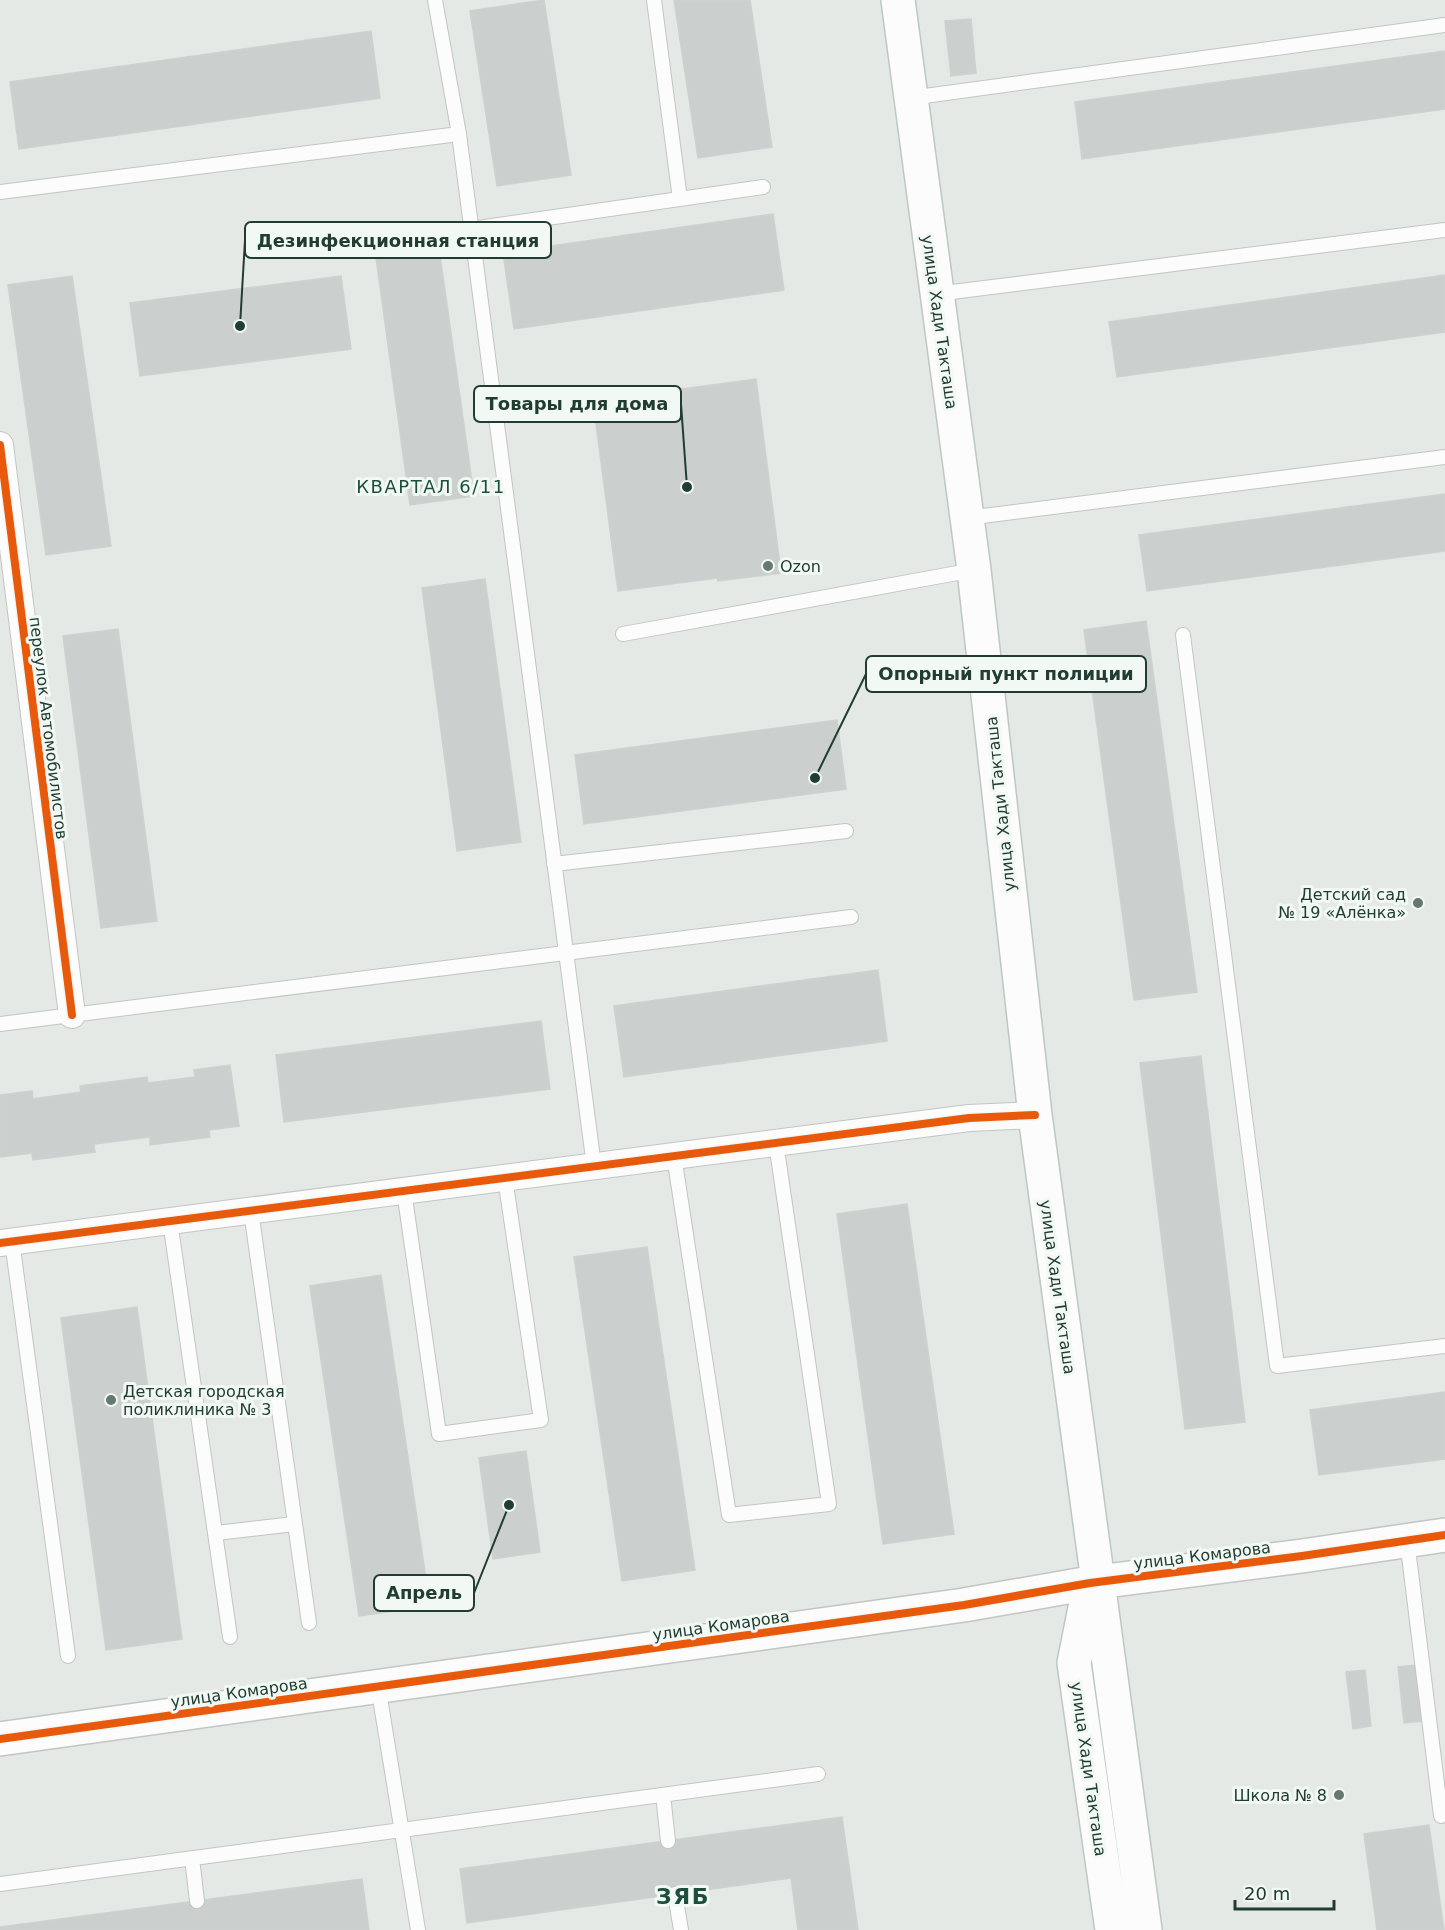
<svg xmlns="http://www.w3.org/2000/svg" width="1445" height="1930" font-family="'DejaVu Sans',sans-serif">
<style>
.building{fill:#cbd0ce;stroke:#ccd2cf;stroke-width:1.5}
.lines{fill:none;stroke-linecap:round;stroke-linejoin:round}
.service-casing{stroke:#c1c6c3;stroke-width:16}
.minor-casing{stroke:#c1c6c3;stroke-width:28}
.tertiary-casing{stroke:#c1c6c3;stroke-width:36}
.secondary-casing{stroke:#bfc7c3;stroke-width:36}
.service{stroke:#fbfcfb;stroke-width:14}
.minor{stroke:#fbfcfb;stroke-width:26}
.tertiary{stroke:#fbfcfb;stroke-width:33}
.secondary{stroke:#fbfcfb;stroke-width:33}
.cycleway-casing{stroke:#f2f8f4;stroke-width:11}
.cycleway{stroke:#e8590c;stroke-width:8}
.poi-dot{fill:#657972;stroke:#f2f8f4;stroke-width:2}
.labels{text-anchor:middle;stroke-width:6;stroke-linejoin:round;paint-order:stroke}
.street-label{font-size:16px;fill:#213d33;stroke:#f2f8f4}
.poi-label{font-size:16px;fill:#213d33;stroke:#f2f8f4;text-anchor:start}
.neighbourhood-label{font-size:18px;letter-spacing:1.5px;fill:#1d4f3f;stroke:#f2f8f4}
.district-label{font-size:22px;font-weight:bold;letter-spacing:1.5px;fill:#1d4f3f;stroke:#f2f8f4}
.leader{fill:none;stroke:#213d33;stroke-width:2}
.callout-dot{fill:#213d33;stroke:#f2f8f4;stroke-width:2}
.callout{fill:#f2f8f4;stroke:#213d33;stroke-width:2}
.callout-label{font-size:18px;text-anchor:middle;font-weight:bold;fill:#213d33}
</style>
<rect width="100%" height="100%" fill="#e4e9e6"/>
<!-- building -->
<path class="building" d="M544 0 571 175 497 186 470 11Z
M674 0H750L772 147 698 158Z
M971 19 976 73 951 76 945 21Z
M371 31 380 98 19 149 10 82Z
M1445 51V109L1082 159 1075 102Z
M773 214 784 290 514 329 503 253Z
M437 234 474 496 410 505 374 243Z
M1445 275V332L1117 377 1109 322Z
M72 276 111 546 46 555 8 285Z
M341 276 351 349 140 376 130 303Z
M756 379 781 573 718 581 717 578 618 591 593 401Z
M1445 494V551L1147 591 1139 535Z
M485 579 521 842 457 851 422 588Z
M1146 621 1197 992 1134 1000 1084 630Z
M118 629 157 921 101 928 63 636Z
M837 720 846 789 584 824 575 755Z
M878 970 887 1041 624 1077 614 1006Z
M541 1021 550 1089 284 1122 276 1055Z
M1201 1056 1245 1422 1185 1429 1140 1063Z
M230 1065 239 1126 209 1130 210 1137 150 1145V1137L94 1144 95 1152 33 1160 32 1153 0 1157V1095L32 1091 33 1099 81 1092 80 1086 147 1077 148 1083 195 1077 194 1070Z
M907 1204 954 1534 883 1544 837 1214Z
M647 1247 695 1570 622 1581 574 1257Z
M381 1275 430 1606 359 1616 310 1286Z
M137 1307 182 1639 106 1650 61 1318Z
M1445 1392V1459L1319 1475 1310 1410Z
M526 1451 540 1552 493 1559 479 1458Z
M1417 1665 1423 1721 1404 1723 1398 1667Z
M1365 1670 1371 1726 1353 1729 1346 1672Z
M842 1817 858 1930H798L791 1878 467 1923 460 1869Z
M1429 1825 1444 1930H1377L1364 1834Z
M362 1879 369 1930H0V1927Z"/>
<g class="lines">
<!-- service casing -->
<g class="service-casing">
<path id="service" d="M435 0 459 134 594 1166
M654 0 680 199
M910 98 1445 25
M0 192 459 134
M471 229 763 187
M936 294 1445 230
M967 518 1445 457
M623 634 974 570
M1183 635 1277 1366 1445 1346
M554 864 846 831
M0 1024 851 917
M674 1156 729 1515 829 1504 776 1143
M404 1191 439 1434 541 1420 505 1178
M251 1211 309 1623
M170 1221 230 1637
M12 1241 68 1656
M216 1533 294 1524
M1407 1540 1441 1816
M378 1686 418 1930
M663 1795 668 1841
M192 1858 197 1901
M0 1884 818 1774
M675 1894 681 1930"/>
</g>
<!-- minor casing -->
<g class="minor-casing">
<path id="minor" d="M0 445 72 1015
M0 1243 969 1118 1035 1115"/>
</g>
<!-- tertiary casing -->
<g class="tertiary-casing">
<path id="tertiary" d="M0 1739 964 1605 1090 1583 1302 1556 1445 1535"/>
</g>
<!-- secondary casing -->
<g class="secondary-casing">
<path id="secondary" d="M898 0 974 570 1035 1115 1145 1930
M1090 1583 1074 1663 1112 1930"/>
</g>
<!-- service -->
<use href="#service" class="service"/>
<!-- minor -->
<use href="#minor" class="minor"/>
<!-- tertiary -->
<use href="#tertiary" class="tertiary"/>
<!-- secondary -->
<use href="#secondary" class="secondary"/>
<!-- cycleway casing -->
<g class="cycleway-casing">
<path id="cycleway" d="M0 445 72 1015
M0 1243 969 1118 1035 1115
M0 1739 964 1605 1090 1583 1302 1556 1445 1535"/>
</g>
<!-- cycleway -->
<use href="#cycleway" class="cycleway"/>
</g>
<!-- markers -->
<g class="poi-dot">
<circle cx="768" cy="566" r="6"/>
<circle cx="1418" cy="903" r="6"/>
<circle cx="111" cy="1400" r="6"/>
<circle cx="1339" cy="1795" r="6"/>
</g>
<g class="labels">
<!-- street labels -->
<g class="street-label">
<text transform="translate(940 322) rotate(82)" y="6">улица Хади Такташа</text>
<text transform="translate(49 728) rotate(83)" y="6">переулок Автомобилистов</text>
<text transform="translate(1000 804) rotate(-96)" y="6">улица Хади Такташа</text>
<text transform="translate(1058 1287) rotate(82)" y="6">улица Хади Такташа</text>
<text transform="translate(1202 1555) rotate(-7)" y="6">улица Комарова</text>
<text transform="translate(721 1625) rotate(-8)" y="6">улица Комарова</text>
<text transform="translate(239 1692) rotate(-8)" y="6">улица Комарова</text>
<text transform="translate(1089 1769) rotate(82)" y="6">улица Хади Такташа</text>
</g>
<!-- poi labels -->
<g class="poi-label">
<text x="780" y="572">Ozon</text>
<text x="1406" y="900" text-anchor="end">Детский сад<tspan x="1406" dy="18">№ 19 «Алёнка»</tspan></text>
<text x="123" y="1397">Детская городская<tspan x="123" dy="18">поликлиника № 3</tspan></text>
<text x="1327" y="1801" text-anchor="end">Школа № 8</text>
</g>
<!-- neighbourhood labels -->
<g class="neighbourhood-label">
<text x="431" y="493">КВАРТАЛ 6/11</text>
</g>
<!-- district labels -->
<g class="district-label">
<text x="683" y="1904">ЗЯБ</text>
</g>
</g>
<!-- callouts -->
<path class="leader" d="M240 326L245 240M687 487L681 404M815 778L866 674M509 1505L474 1593"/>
<g class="callout-dot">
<circle cx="240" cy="326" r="6"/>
<circle cx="687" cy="487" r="6"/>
<circle cx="815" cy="778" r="6"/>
<circle cx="509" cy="1505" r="6"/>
</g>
<g class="callout">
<rect x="245" y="222" width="306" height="36" rx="6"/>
<rect x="474" y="386" width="207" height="36" rx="6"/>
<rect x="866" y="656" width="280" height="36" rx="6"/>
<rect x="374" y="1575" width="100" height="36" rx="6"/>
</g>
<g class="callout-label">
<text x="398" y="247">Дезинфекционная станция</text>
<text x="577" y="410">Товары для дома</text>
<text x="1006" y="680">Опорный пункт полиции</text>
<text x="424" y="1599">Апрель</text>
</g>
<!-- scale -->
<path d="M1235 1900v9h99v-9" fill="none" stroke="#213d33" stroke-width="3"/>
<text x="1244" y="1900" font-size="18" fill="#213d33" stroke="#f2f8f4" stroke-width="4.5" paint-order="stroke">20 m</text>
</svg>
